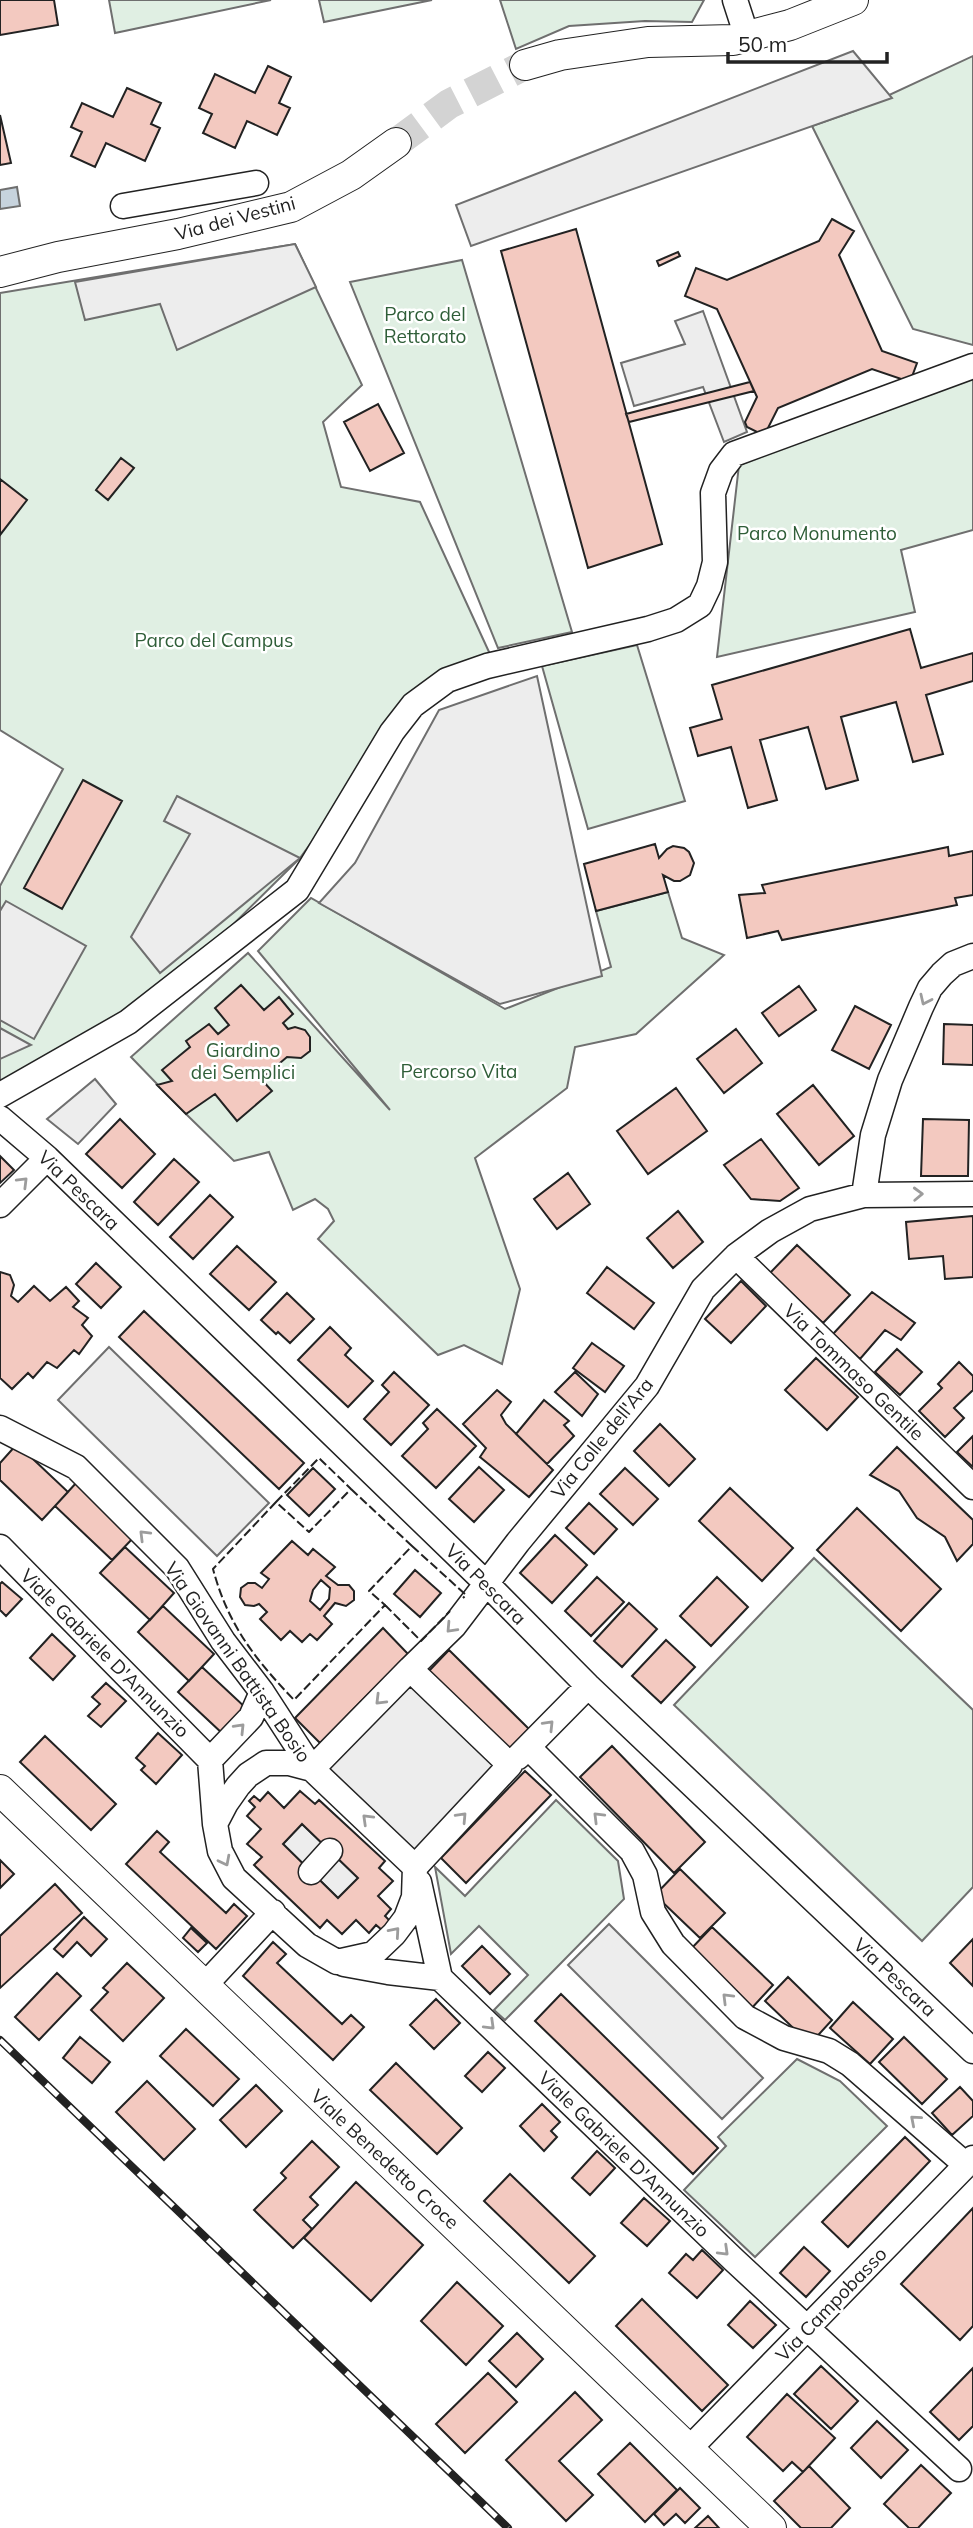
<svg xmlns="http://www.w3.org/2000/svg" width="973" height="2528" font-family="Mulish,sans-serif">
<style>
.green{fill:#e0efe3;stroke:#6f6f6f;stroke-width:2}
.parking{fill:#ededed;stroke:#6f6f6f;stroke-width:2}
.water{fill:#c7d3dd;stroke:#6f6f6f;stroke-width:2}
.building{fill:#f3c9c0;stroke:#222;stroke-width:2;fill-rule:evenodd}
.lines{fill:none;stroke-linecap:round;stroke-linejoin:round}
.major-tunnel{stroke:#d3d3d3;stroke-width:30;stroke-dasharray:30 15;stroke-linecap:butt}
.minor-casing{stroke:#222;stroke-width:27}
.major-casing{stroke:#222;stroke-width:32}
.minor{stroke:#fff;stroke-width:24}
.major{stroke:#fff;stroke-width:30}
.rail-casing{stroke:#222;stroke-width:8}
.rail{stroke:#fff;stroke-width:5;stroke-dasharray:16;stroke-linecap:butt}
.fence{stroke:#222;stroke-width:2;stroke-dasharray:9 3.5;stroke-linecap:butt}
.oneway{stroke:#9c9c9c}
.labels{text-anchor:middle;stroke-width:5;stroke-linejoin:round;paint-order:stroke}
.street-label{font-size:19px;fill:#222;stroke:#fff}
.park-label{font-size:19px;fill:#2f5e38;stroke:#fff}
</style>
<rect width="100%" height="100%" fill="#fff"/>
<!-- green -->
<path class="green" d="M109 0H271L115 33Z
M319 0H432L324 22Z
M500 0H704L692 22 645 21 569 26 516 49Z
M973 56V345L913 329 812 126 857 110Z
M295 244 362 385 323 422 341 487 420 502 495 665 447 680 392 732 300 858 159 998 0 1084V886L63 769 0 730V293Z
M462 260 572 632 498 648 350 282Z
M973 370V530L901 550 915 612 717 657 739 465Z
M637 645 685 801 588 829 542 666Z
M668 892 682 938 724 955 636 1034 575 1047 567 1088 475 1158 520 1289 502 1364 464 1345 438 1355 318 1239 334 1221 328 1209 315 1199 293 1210 269 1152 234 1161 186 1114 131 1057 248 953 390 1110 258 951 311 898 505 1009 611 967 596 911Z
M814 1558 973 1710V1887L922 1941 674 1705Z
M556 1800 618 1861 624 1899 505 2020 494 2010 528 1975 479 1926 451 1954 435 1867 465 1896Z
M797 2059 840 2081 887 2126 755 2257 684 2190 726 2146 718 2137Z"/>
<!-- parking -->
<path class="parking" d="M853 51 892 98 471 246 456 205Z
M295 244 316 287 177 350 160 304 85 320 75 282Z
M703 311 747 432 724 442 703 387 634 406 621 363 685 344 675 321Z
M537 676 602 976 500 1004 319 903 355 863 439 710Z
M177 796 300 858 160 973 131 937 190 834 164 821Z
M6 901 86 946 34 1039 0 1020V911Z
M0 1028 31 1045 0 1059Z
M95 1079 116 1104 78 1144 47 1119Z
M109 1347 269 1503 217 1556 58 1400Z
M410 1669 510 1765 415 1867 312 1769Z
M302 1824 358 1878 338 1898 283 1844Z
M609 1924 763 2078 722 2119 568 1965Z"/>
<!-- water -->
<path class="water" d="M17 187 20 206 0 209V190Z"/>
<!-- building -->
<path class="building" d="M0 0H54L58 25 0 35Z
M268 66 291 77 279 103 290 108 277 135 247 121 235 148 203 133 212 114 199 108 215 74 255 93Z
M127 88 161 103 151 124 160 128 145 161 106 143 95 167 71 156 82 132 71 127 82 103 113 117Z
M0 115 11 163 0 165Z
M832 219 854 231 839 255 882 351 917 363 910 382 872 369 778 408 766 432 761 434 747 427 745 422 757 397 717 309 685 296 696 268 727 280 819 241Z
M576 229 662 544 588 568 501 251Z
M678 252 680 256 659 266 657 261Z
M750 382 754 391 629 422 626 414Z
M378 404 404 453 370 471 344 422Z
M121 458 134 468 108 500 96 490Z
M0 479 27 500 0 535Z
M910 629 921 668 973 653V681L926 695 943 754 913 762 896 702 841 717 858 780 826 789 808 727 760 740 777 800 748 808 731 747 698 756 690 728 722 719 712 685Z
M83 780 122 801 62 909 24 888Z
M655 844 659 858 667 849 673 846 684 848 689 852 694 863 690 875 680 881H674L663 875 668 892 596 911 584 864Z
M948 847 949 856 973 851V895L955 898 957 905 782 940 778 931 747 938 739 895 765 893 762 885Z
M241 985 264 1010 279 997 293 1014 283 1023 288 1029 295 1027 305 1030 310 1037V1051L301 1058 287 1057 261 1079 272 1091 237 1121 215 1094 186 1114 157 1085 172 1081 162 1070 190 1047 186 1041 209 1024 218 1034 229 1025 215 1008Z
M799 986 816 1010 779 1036 762 1013Z
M855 1006 891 1025 869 1069 832 1050Z
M944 1024 973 1025V1065L943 1064Z
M736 1029 762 1063 724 1093 697 1059Z
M813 1085 854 1136 819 1165 777 1114Z
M676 1088 707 1131 648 1174 617 1131Z
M120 1119 155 1154 122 1188 86 1154Z
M923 1119 969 1120 968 1176H921Z
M761 1139 799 1188 780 1201 751 1199 724 1165Z
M0 1156 14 1170 0 1183Z
M174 1159 199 1182 158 1225 134 1202Z
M568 1173 590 1204 557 1229 534 1199Z
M210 1195 233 1217 193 1259 170 1237Z
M678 1211 703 1242 673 1268 647 1238Z
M973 1216V1277L945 1279 943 1256 909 1259 906 1222Z
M797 1245 850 1295 823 1323 770 1273Z
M237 1246 276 1282 249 1310 210 1274Z
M96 1263 121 1287 101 1308 76 1284Z
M607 1267 654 1303 634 1329 587 1293Z
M0 1272 10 1275 14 1285 11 1296 18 1302 34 1286 50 1301 66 1287 79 1301 73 1307 88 1318 82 1325 92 1336 79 1354 74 1350 57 1368 47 1362 33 1378 28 1373 12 1389 0 1378Z
M741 1281 766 1306 731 1343 705 1319Z
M872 1292 915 1323 901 1340 885 1330 860 1359 833 1334Z
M287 1293 314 1319 290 1343 278 1332 276 1334 261 1320Z
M144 1311 304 1463 279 1489 119 1337Z
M330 1327 351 1348 345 1355 373 1381 348 1407 298 1360Z
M592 1343 624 1366 605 1392 573 1368Z
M897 1349 922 1372 900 1395 875 1372Z
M816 1358 858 1397 827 1430 785 1390Z
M959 1362 973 1376V1390L954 1408 964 1418 945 1437 919 1411 942 1388 938 1384Z
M394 1372 429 1405 391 1445 364 1419 389 1392 382 1385Z
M575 1372 598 1394 582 1416 555 1392Z
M497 1390 511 1402 501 1415 506 1424 553 1470 529 1497 480 1457 486 1448 463 1424Z
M544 1400 569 1421 564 1425 574 1436 547 1464 516 1434Z
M437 1409 476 1446 436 1488 402 1456 428 1429 423 1423Z
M660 1424 695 1459 669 1486 634 1451Z
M973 1436V1467L957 1452Z
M17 1444 68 1492 42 1520 0 1480V1463Z
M897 1447 973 1520V1544L957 1561 945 1537 917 1518 899 1491 870 1475Z
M479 1467 504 1490 474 1522 449 1499Z
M313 1468 335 1489 309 1516 287 1495Z
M625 1468 658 1499 633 1525 600 1494Z
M77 1482 135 1536 112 1560 55 1506Z
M730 1488 793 1548 762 1581 699 1521Z
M589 1503 617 1529 594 1554 566 1528Z
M857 1508 941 1589 901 1631 817 1550Z
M555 1535 587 1565 552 1603 520 1573Z
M292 1541 308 1555 313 1549 335 1567 326 1576 338 1585H349L354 1591V1600L346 1606 335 1603 324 1616 332 1624 317 1640 310 1634 302 1642 290 1631 281 1640 260 1619 267 1612 259 1604 254 1606 245 1605 240 1597 241 1588 248 1583H255L262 1588 269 1579 261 1573ZM321 1580 330 1588 329 1599 320 1610 310 1601 313 1590Z
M125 1547 174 1593 150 1620 100 1573Z
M415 1570 441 1593 420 1617 394 1594Z
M597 1577 624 1602 591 1636 565 1611Z
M717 1577 748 1607 711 1646 680 1616Z
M2 1582 22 1599 6 1616 0 1610V1584Z
M629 1603 657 1629 622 1667 594 1641Z
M163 1606 214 1654 189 1681 138 1632Z
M383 1628 408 1654 320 1743 295 1718Z
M52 1634 75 1656 53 1680 30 1658Z
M666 1640 695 1667 661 1703 632 1676Z
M449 1650 529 1729 508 1751 428 1672Z
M202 1667 247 1709 223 1734 178 1692Z
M106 1683 126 1701 101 1727 88 1716 100 1704 92 1697Z
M158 1733 182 1755 156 1784 141 1770 145 1766 136 1758Z
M45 1736 116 1804 91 1830 20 1762Z
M612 1746 705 1842 674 1873 580 1777Z
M525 1771 551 1795 466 1883 441 1858Z
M300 1791 315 1804 319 1800 385 1861 379 1868 393 1881 378 1896 391 1909 385 1916 390 1921 382 1930 376 1925 369 1933 356 1920 342 1934 327 1920 320 1928 254 1865 262 1857 247 1844 261 1829 247 1816 255 1807 249 1801 254 1796 260 1801 268 1792 284 1808ZM302 1824 358 1878 338 1898 283 1844Z
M157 1831 169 1842 160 1852 226 1913 234 1904 247 1916 216 1949 126 1864Z
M0 1860 14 1874 0 1888Z
M680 1869 725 1913 700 1938 655 1895Z
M55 1884 82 1913 0 1988V1936Z
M84 1917 107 1939 91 1956 77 1942 63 1957 54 1949Z
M712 1927 773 1985 750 2010 688 1952Z
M191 1928 207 1943 198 1952 183 1938Z
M973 1939V1986L950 1963Z
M273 1942 286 1954 277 1963 342 2024 351 2015 364 2027 333 2060 243 1976Z
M482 1946 510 1974 490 1994 462 1966Z
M127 1963 164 1998 123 2041 91 2010 108 1992 103 1988Z
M57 1973 81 1996 39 2040 15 2017Z
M788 1977 832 2020 810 2044 765 2001Z
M561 1994 718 2148 693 2174 535 2021Z
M436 1999 460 2023 434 2049 410 2025Z
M853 2002 893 2039 870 2064 830 2028Z
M186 2029 239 2079 213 2106 160 2056Z
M80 2037 110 2062 92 2083 63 2058Z
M904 2037 947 2079 922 2104 879 2062Z
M488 2052 505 2068 482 2092 465 2076Z
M396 2063 462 2128 437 2154 370 2090Z
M147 2081 195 2129 164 2160 116 2112Z
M256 2085 282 2111 246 2147 220 2120Z
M960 2087 973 2101V2116L952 2135 932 2113Z
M542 2104 560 2122 551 2131 557 2137 544 2151 520 2126Z
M905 2137 930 2161 848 2247 822 2222Z
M312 2141 339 2167 310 2197 318 2205 303 2220 312 2229 293 2248 254 2210 286 2178 281 2173Z
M597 2151 615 2168 590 2195 572 2178Z
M510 2174 595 2256 569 2283 484 2201Z
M356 2182 423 2245 371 2301 304 2238Z
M644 2198 670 2221 647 2246 621 2223Z
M973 2208V2326L960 2340 901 2284Z
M804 2247 830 2271 806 2297 780 2273Z
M702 2250 723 2270 697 2298 669 2273 686 2254 693 2260Z
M457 2282 503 2326 466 2365 421 2321Z
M642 2299 728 2385 702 2411 616 2326Z
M750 2301 776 2325 753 2348 728 2325Z
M517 2333 543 2359 516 2387 489 2361Z
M821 2366 858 2401 831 2429 794 2394Z
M973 2368V2426L959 2440 930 2412Z
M488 2373 517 2402 465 2453 436 2424Z
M575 2392 602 2420 559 2461 593 2495 566 2521 506 2460Z
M787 2394 835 2438 803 2472 792 2462 783 2471 747 2437Z
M877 2421 908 2450 881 2478 851 2448Z
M630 2443 677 2490 645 2522 598 2474Z
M921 2465 951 2493 918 2528H909L884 2504Z
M809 2466 850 2508 831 2528H801L774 2501Z
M680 2488 700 2508 685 2523 676 2514 664 2525 654 2514Z
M708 2516 719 2528H695Z"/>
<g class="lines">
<!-- major-tunnel -->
<path class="major-tunnel" d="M396 143 449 104 525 65"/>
<!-- minor casing -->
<g class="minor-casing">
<path id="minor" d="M735 0 747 37
M123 206 256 183
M0 1095 128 1022 297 890 392 732 413 705 447 680 487 666 648 629 676 620 700 605 709 586 715 562 713 493 721 471 734 454 973 366
M0 1118 47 1158 487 1584 588 1686 973 2051
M864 1195 873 1135 890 1080 921 1007 930 988 942 974 953 964 973 956
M0 1205 47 1158
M736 1256 973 1487
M0 1428 76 1467 177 1568 223 1641 262 1692 312 1769
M0 1547 210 1760 215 1824
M410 1669 454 1626 518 1542 647 1386 703 1289 736 1256 770 1231 810 1209 864 1195 973 1194
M528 1747 632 1851 645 1875 653 1912 673 1944 745 2017 784 2038 829 2051 850 2064 966 2165
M518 1757 588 1686
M210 1760 251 1717 262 1692
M312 1769 410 1669 510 1765 415 1867 414 1897 406 1918 394 1934 373 1954 337 1962 307 1945 234 1878 220 1851 215 1824 226 1803 238 1786 248 1775 266 1763H289L312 1769 415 1867
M311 1872 330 1851
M419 1882 440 1978 735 2261 959 2469
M344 1964 388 1972 440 1978
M204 1986 273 1912
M689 2449 973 2158"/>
</g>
<!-- major casing -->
<g class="major-casing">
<path id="major" d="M525 65 560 55 648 42 733 40 790 25 853 0
M0 272 58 257 178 234 291 207 351 175 396 143
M0 1790 771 2528"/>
</g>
<!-- minor -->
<use href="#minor" class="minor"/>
<!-- major -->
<use href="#major" class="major"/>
<!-- rail casing -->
<g class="rail-casing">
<path id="rail" d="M0 2040 508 2528"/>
</g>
<!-- rail -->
<use href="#rail" class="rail"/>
<!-- fence -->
<path class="fence" d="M351 1489 412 1546 369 1591 385 1605 294 1700C255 1659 228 1625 213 1569L276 1502 309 1532Z
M276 1502 319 1458 351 1489
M412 1546 466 1595 463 1598
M385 1605 421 1641 450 1611"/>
</g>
<!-- one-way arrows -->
<defs><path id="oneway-chevron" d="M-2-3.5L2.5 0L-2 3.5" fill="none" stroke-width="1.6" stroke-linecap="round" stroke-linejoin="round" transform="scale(1.75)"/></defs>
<g class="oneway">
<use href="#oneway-chevron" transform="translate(925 1000) rotate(115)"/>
<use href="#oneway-chevron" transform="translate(23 1182) rotate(-45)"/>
<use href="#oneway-chevron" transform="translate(918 1194) rotate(-2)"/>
<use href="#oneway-chevron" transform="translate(144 1535) rotate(-135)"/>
<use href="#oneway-chevron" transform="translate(451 1628) rotate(133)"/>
<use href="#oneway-chevron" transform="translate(380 1700) rotate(135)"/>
<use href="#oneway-chevron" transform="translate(549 1725) rotate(-46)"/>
<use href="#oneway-chevron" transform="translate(240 1728) rotate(-46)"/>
<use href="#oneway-chevron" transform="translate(462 1817) rotate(-47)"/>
<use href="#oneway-chevron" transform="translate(598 1817) rotate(-135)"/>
<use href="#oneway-chevron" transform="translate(367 1819) rotate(-136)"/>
<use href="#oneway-chevron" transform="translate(225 1861) rotate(63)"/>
<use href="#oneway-chevron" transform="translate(395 1932) rotate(-49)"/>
<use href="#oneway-chevron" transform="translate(727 1998) rotate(-135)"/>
<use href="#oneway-chevron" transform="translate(490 2025) rotate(44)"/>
<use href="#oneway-chevron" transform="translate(915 2120) rotate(-139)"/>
<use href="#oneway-chevron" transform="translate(724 2251) rotate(44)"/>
</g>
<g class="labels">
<!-- street labels -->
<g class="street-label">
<text transform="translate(235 218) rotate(-15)" y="7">Via dei Vestini</text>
<text transform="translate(79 1190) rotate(44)" y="7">Via Pescara</text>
<text transform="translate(854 1372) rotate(44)" y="7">Via Tommaso Gentile</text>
<text transform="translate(602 1438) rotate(-51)" y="7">Via Colle dell'Ara</text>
<text transform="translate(486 1584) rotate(45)" y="7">Via Pescara</text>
<text transform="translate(105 1653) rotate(45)" y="7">Viale Gabriele D'Annunzio</text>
<text transform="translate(238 1662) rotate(55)" y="7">Via Giovanni Battista Bosio</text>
<text transform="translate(895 1977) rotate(43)" y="7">Via Pescara</text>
<text transform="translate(624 2154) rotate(44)" y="7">Viale Gabriele D'Annunzio</text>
<text transform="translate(385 2159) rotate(43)" y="7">Viale Benedetto Croce</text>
<text transform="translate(831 2304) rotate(-46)" y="7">Via Campobasso</text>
</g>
<!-- park labels -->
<g class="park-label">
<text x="425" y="321">Parco del<tspan x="425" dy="22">Rettorato</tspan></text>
<text x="817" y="540">Parco Monumento</text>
<text x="214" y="647">Parco del Campus</text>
<text x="243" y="1057">Giardino<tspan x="243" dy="22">dei Semplici</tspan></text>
<text x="459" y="1078">Percorso Vita</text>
</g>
</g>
<!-- scale -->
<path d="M728 52v10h159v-10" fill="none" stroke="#222222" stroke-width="3.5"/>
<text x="738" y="52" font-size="21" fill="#222222" stroke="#ffffff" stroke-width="5" paint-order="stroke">50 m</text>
</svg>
